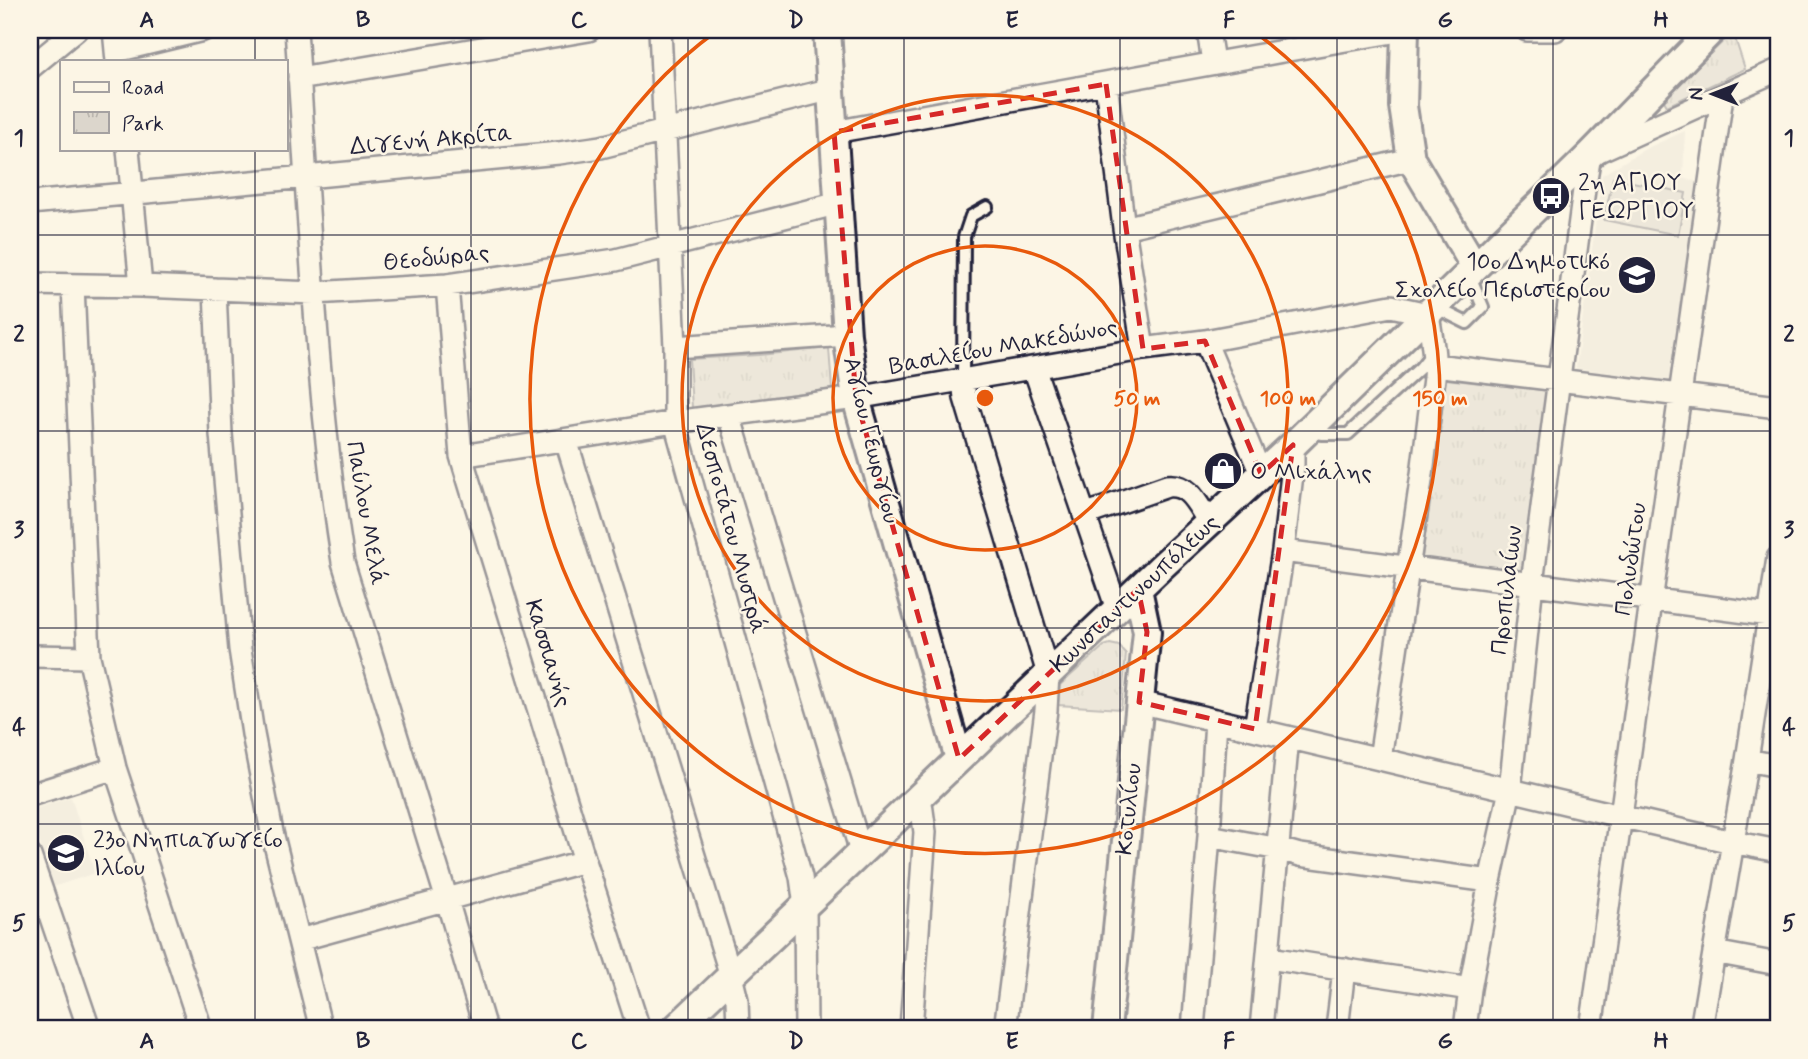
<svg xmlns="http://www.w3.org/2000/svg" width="1808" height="1059" font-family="Mynerve,sans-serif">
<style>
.built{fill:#ece5d8}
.green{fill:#dcd6cc;stroke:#7f7c84;stroke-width:2}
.park{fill:url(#park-tufts);stroke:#7f7c84;stroke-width:2}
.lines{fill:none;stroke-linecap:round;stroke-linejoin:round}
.service-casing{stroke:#22223b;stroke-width:16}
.minor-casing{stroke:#22223b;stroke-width:26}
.tertiary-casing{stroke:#22223b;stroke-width:32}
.service{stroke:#fcf5e5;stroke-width:10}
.minor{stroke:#fcf5e5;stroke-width:21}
.tertiary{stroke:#fcf5e5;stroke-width:26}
.marked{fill:none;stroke:#d62828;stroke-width:5;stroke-dasharray:14 9;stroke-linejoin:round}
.grid{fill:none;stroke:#22223b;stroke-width:2;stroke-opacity:0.55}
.ring{fill:none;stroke:#e8590c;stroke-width:3.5}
.labels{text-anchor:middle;stroke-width:5;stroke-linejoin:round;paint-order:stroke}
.street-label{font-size:24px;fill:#22223b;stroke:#fcf5e5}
.poi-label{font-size:24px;fill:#22223b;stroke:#fcf5e5;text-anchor:start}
.centre{fill:#e8590c;stroke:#fcf5e5;stroke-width:3.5}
.ring-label{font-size:21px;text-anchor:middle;font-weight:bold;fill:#e8590c;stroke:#fcf5e5;stroke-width:5;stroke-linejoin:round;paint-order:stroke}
.neatline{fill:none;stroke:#22223b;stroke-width:2.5}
.grid-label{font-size:23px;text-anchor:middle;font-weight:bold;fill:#22223b}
</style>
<defs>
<pattern id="park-tufts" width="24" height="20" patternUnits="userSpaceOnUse" patternTransform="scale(1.75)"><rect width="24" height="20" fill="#dcd6cc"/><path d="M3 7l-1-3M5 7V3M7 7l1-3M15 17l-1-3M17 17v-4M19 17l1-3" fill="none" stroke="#bcb7b0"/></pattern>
</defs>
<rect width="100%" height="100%" fill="#fcf5e5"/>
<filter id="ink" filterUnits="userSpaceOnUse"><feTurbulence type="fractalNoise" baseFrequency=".0143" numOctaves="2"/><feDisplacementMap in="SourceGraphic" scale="14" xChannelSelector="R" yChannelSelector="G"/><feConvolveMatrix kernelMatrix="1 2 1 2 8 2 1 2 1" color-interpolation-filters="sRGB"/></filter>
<g filter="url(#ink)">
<!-- built -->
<path class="built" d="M1685 131 1683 178 1698 182 1672 382 1576 368 1602 175 1645 149Z
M71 797 95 873 53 887 30 810Z"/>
<!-- green -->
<path class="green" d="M1613 178 1686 193 1678 235 1604 220Z"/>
<!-- park -->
<path class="park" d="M1733 32 1745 69 1667 106 1663 99Z
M829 348 832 389 692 408 689 359 759 355Z
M1446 379 1550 391 1524 572 1422 558Z
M1110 644 1119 646 1126 654 1121 709 1058 705 1060 685 1104 646Z"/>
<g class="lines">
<!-- service casing -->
<g class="service-casing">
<path id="service" d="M1435 307 1467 323 1483 307 1470 276
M963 380 964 237 971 216 987 207
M1309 432 1323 434H1348L1420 368 1432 353"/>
</g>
<!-- minor casing -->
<g class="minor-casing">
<path id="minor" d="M114 30 117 61
M296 30C309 207 315 386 343 562L447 900 485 1029
M660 30 675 347V422L801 877 805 906 806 1029
M1208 30 1213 62
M1527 30H1555
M116 51 203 30
M30 68 76 30
M299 79 589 30
M1106 84 1124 228 1143 349
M834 132C1025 98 1214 62 1405 30
M128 149 141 286
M30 203 559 153 601 147 832 89
M1124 228 1411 159
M30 284 141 286 314 293 447 285 616 260 839 203
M73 285 89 657 115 768 201 1029
M447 285 461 456 585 861 639 1029
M215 289 221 434 240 649 253 734 272 832 321 1029
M1205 341 1261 474
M675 347 847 335
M1435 365 1778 407
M1034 368 1117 609
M963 380 965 398 1048 674 1046 710 1005 1029
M729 415 861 852
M566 440 731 976 737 1000 738 1029
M461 456 675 422 856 398 1143 349 1205 341 1391 306 1428 314C1431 335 1436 356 1434 378L1422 474 1380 759
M1084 515 1167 486C1190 483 1198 506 1209 522
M1283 551 1769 615
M30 656 89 657
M1139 702 1620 816 1732 842 1778 851
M1255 729 1283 551 1293 466V445
M1747 760 1778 766
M30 795 115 768
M1209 836 1279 849 1300 855 1490 881
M30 856 89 1029
M299 940 585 861
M1714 952 1778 964
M1269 958 1470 989
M911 1029 925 832 920 796
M1193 1029 1209 836 1216 720
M1261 1029 1288 737
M1337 1029 1344 969
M1465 1029 1470 989 1490 881 1510 790 1532 583 1584 190 1590 155 1778 70
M1591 1029 1722 96
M1701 1029 1747 760 1778 558"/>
</g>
<!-- tertiary casing -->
<g class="tertiary-casing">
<path id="tertiary" d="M827 30 847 335 856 398 959 759
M1405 30 1403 106 1411 159 1475 267
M675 1029 1161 567 1293 445 1590 155 1712 30
M1107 1029 1147 632 1138 589"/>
</g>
<!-- service -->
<use href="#service" class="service"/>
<!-- minor -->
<use href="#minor" class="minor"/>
<!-- tertiary -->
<use href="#tertiary" class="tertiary"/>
</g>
</g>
<!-- marked area -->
<path d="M0 0H1808V1059H0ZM1106 84 1143 349 1205 341 1261 474 1293 445 1255 729 1139 702 1147 632 1138 589 959 759 856 398 834 132Z" fill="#fcf5e5" fill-opacity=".55" fill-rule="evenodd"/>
<path class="marked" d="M1106 84 1143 349 1205 341 1261 474 1293 445 1255 729 1139 702 1147 632 1138 589 959 759 856 398 834 132Z"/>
<!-- grid -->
<path class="grid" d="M255 30V61M471 30V1029M688 30V1029M904 30V1029M1120 30V1029M1337 30V1029M1553 30V1029M255 149V1029M30 235H1778M30 431H1778M30 628H1778M30 824H1778"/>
<!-- distance rings -->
<g class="ring">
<circle cx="985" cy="398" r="152"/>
<circle cx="985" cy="398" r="303"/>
<path d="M1252 30A455 455 0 1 1 718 30"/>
</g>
<!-- icons -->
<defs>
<g id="bus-disc" transform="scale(2.0125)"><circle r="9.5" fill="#22223b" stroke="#fcf5e5"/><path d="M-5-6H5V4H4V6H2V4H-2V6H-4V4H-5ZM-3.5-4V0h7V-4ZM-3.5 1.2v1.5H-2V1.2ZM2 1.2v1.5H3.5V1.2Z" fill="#fff"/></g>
<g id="school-disc" transform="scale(2.0125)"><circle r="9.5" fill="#22223b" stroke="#fcf5e5"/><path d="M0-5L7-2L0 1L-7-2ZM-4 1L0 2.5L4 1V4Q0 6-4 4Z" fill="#fff"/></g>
<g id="shop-disc" transform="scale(2.0125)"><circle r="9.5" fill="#22223b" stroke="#fcf5e5"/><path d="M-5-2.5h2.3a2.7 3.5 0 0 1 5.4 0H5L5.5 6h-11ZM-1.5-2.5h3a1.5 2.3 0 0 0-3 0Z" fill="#fff"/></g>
</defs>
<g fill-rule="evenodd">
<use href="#bus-disc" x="1551" y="196"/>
<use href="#school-disc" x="1637" y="275"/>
<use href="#shop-disc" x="1223" y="471"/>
<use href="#school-disc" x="66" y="853"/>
</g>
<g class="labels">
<!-- street labels -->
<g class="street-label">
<text transform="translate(431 139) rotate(-5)" y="8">Διγενή Ακρίτα</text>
<text transform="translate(436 257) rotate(-6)" y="8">Θεοδώρας</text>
<text transform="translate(1003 346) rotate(-10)" y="8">Βασιλείου Μακεδώνος</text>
<text transform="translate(872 440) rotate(76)" y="8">Αγίου Γεωργίου</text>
<text transform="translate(367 513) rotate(80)" y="8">Παύλου Μελά</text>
<text transform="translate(732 528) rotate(75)" y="8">Δεσποτάτου Μυστρά</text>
<text transform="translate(1630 559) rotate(-82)" y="8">Πολυδώτου</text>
<text transform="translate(1506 590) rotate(-83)" y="8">Προπυλαίων</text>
<text transform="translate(1134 593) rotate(-43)" y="8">Κωνσταντινουπόλεως</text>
<text transform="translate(549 653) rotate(73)" y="8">Κασσιανής</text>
<text transform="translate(1128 809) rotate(-84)" y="8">Κοτυλίου</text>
</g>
<!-- poi labels -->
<g class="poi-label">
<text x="1578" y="190">2η ΑΓΙΟΥ<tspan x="1578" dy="28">ΓΕΩΡΓΙΟΥ</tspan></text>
<text x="1610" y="269" text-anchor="end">10ο Δημοτικό<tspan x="1610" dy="28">Σχολείο Περιστερίου</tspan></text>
<text x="1250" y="479">Ο Μιχάλης</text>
<text x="93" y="847">23ο Νηπιαγωγείο<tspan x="93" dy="28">Ιλίου</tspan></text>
</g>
</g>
<circle cx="985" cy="398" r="10" class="centre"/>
<g class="ring-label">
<text x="1137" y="405">50 m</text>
<text x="1288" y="405">100 m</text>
<text x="1440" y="405">150 m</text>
</g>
<!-- margin -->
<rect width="1808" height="1059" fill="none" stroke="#fcf5e5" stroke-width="77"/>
<!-- legend -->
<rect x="60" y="60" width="228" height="91" fill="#fcf5e5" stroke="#a5a1a1" stroke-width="2"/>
<rect x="74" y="82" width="35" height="10" fill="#fcf5e5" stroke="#a5a1a1" stroke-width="2"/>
<text x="122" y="94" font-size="21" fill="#22223b">Road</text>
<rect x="74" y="112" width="35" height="21" fill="url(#park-tufts)" stroke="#a5a1a1" stroke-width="2"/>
<text x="122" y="130" font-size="21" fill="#22223b">Park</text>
<!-- north arrow -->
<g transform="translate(1713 94) rotate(270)" stroke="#fcf5e5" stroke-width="5" paint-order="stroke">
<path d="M0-5L12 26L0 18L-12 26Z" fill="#22223b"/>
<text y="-10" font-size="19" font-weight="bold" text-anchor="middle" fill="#22223b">N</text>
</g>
<rect x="38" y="38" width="1732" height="982" class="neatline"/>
<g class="grid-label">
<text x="147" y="27">A</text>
<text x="363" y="27">B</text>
<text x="579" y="27">C</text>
<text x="796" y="27">D</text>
<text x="1012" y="27">E</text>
<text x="1229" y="27">F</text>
<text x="1445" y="27">G</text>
<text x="1661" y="27">H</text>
<text x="19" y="145">1</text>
<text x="1789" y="145">1</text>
<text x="19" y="341">2</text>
<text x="1789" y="341">2</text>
<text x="19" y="537">3</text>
<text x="1789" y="537">3</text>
<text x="19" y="734">4</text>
<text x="1789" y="734">4</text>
<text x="19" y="930">5</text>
<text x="1789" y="930">5</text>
<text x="147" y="1048">A</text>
<text x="363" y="1048">B</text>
<text x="579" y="1048">C</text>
<text x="796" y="1048">D</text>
<text x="1012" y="1048">E</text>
<text x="1229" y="1048">F</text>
<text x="1445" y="1048">G</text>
<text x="1661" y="1048">H</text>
</g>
</svg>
